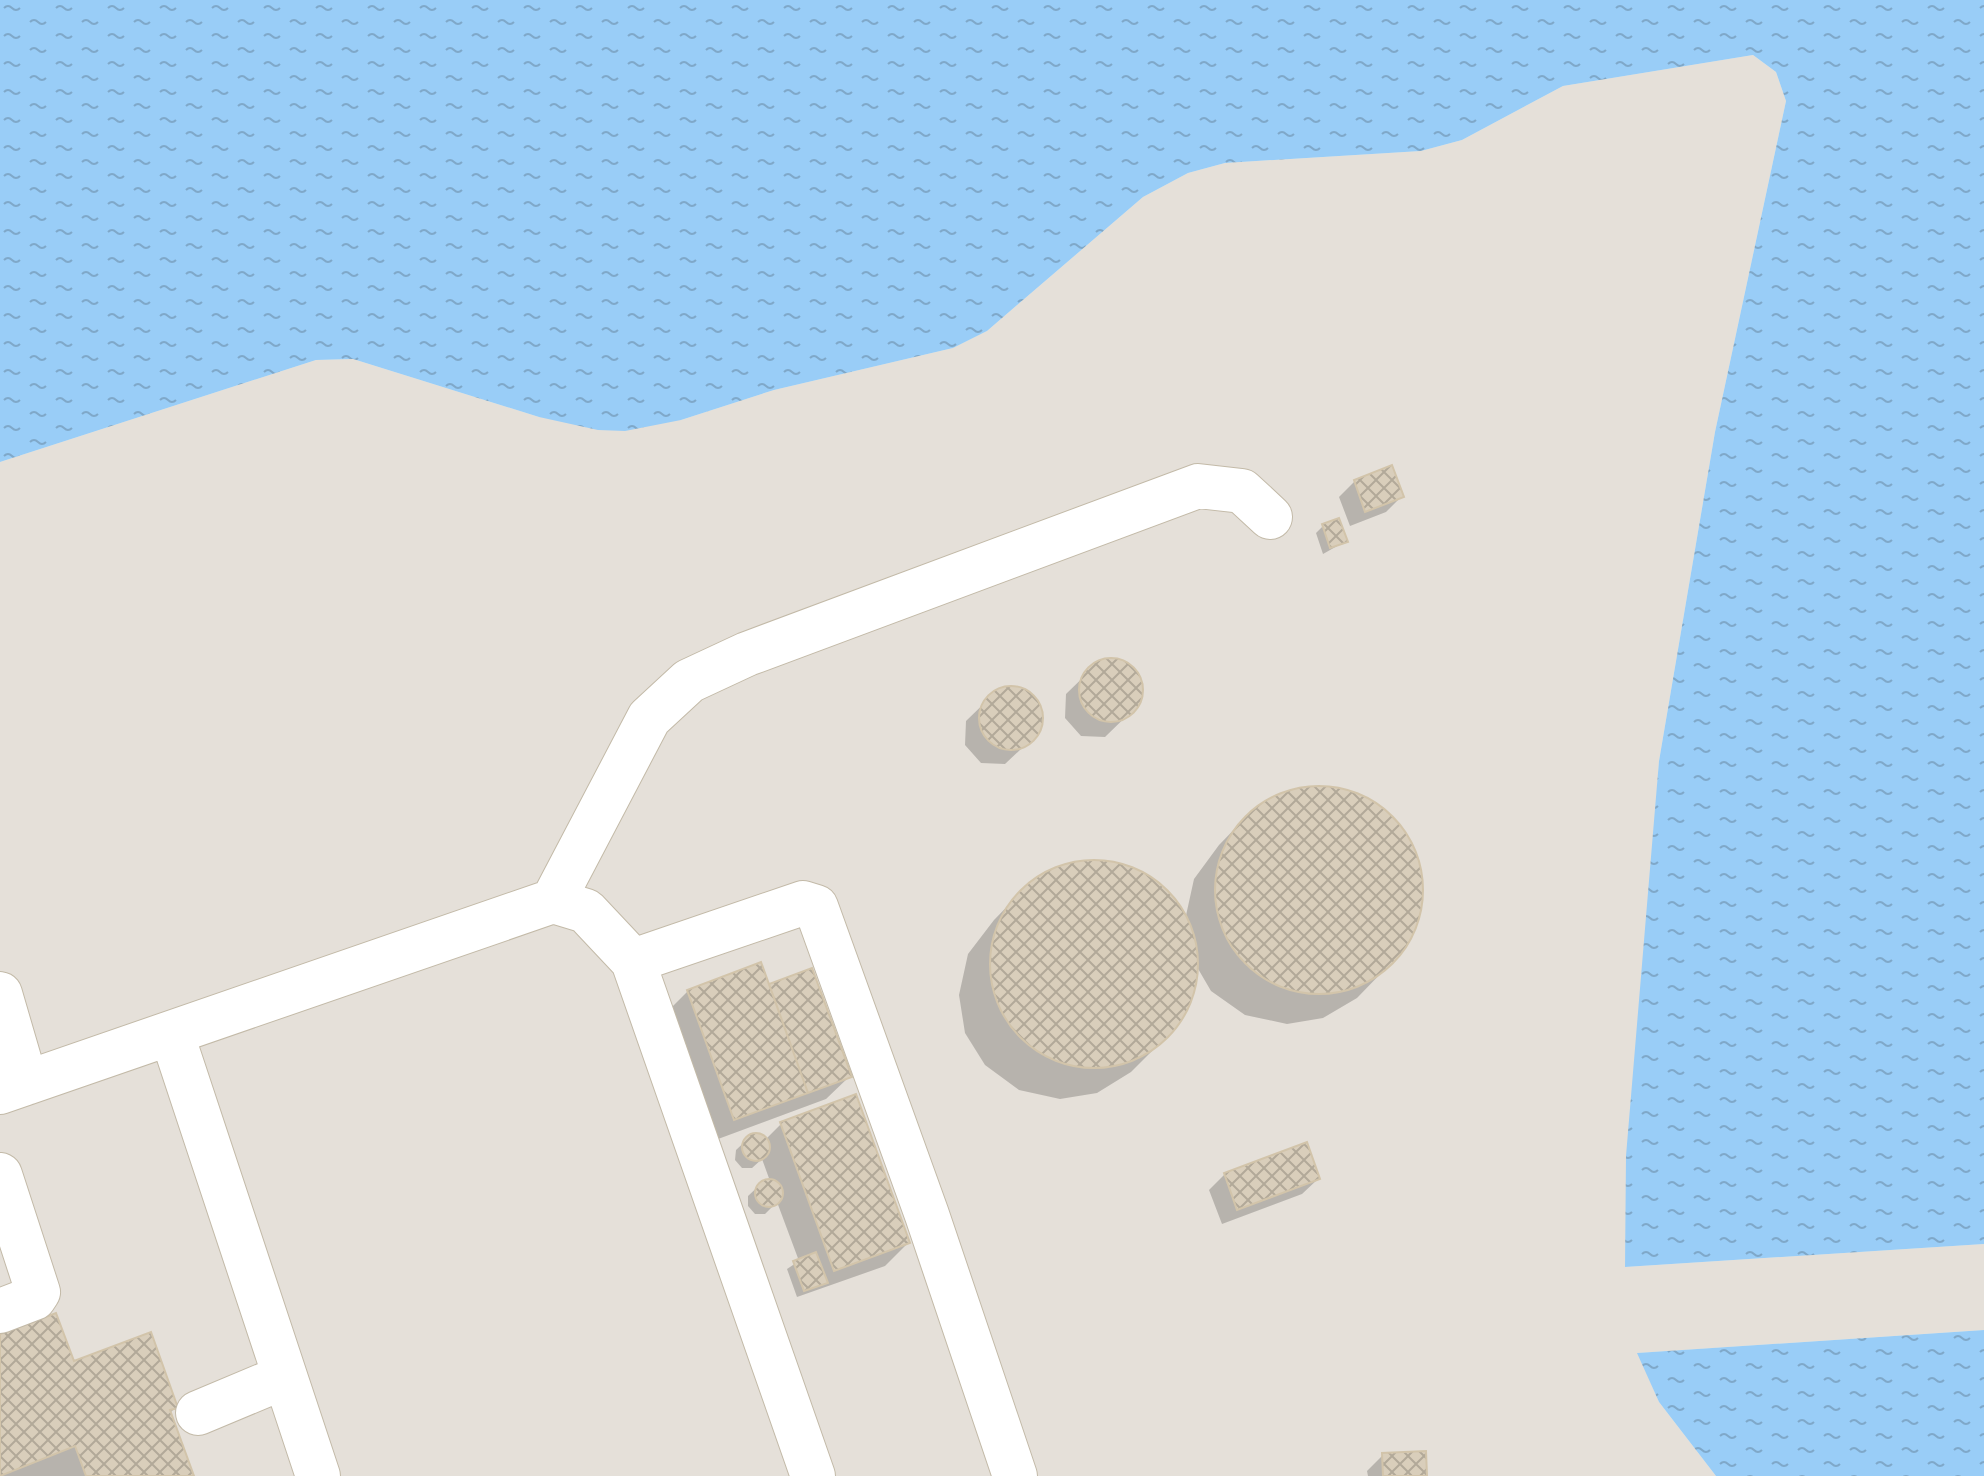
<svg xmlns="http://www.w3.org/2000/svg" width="1984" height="1476" font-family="'DM Sans',sans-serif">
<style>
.industrial{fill:#e5e0d9}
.water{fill:url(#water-ripples)}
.shadow{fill:#0003}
.building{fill:url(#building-cross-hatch);stroke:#d2c4aa;stroke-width:2}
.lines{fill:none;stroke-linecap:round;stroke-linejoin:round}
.minor-casing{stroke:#c3baa8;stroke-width:46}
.minor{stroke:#fff;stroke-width:44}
</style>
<defs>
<pattern id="water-ripples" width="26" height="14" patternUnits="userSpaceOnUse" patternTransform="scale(2)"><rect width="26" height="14" fill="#99cdf7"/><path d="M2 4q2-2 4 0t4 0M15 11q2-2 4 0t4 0" fill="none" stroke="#7fa8c9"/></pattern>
<pattern id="building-cross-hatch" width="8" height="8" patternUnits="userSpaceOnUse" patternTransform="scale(2)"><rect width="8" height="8" fill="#d9cebb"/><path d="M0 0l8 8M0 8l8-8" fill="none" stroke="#b2a999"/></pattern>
</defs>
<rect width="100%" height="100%" fill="#f4efe3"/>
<!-- industrial -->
<path class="industrial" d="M1753 55 1776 72 1786 101 1715 432 1659 761 1625 1267 1984 1244V1330L1638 1353 1659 1402 1716 1476H0V462L316 360 353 359 539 417 681 420 774 390 953 348 987 331 1143 197 1188 173 1225 163 1421 151 1462 140 1563 86Z"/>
<!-- water -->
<path class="water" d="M0 0H1984V1244L1625 1267 1626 1156 1659 761 1715 432 1786 101 1776 72 1753 55 1563 86 1462 140 1421 151 1225 163 1188 173 1143 197 987 331 953 348 774 390 681 420 625 431 598 430 539 417 353 359 316 360 0 462Z
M1984 1330V1476H1716L1659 1402 1637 1353Z"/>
<!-- shadow -->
<path class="shadow" d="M1355 481 1401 497 1386 512 1350 526 1339 497Z
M1323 526 1346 541 1323 554 1316 533Z
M1100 661 1125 662 1141 680 1140 703 1105 737 1081 736 1065 718 1066 694Z
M1000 688 1024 689 1041 706 1040 731 1005 764 981 763 965 745 966 721Z
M1323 786 1364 796 1396 820 1416 855 1422 895 1413 933 1388 966 1357 998 1323 1018 1287 1024 1245 1015 1211 991 1197 967 1187 1008 1163 1040 1131 1072 1097 1093 1060 1099 1019 1090 985 1065 965 1033 959 995 968 954 994 920 1025 888 1058 867 1098 861 1138 871 1170 895 1185 920 1194 879 1219 845 1250 813 1284 793Z
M811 970 850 1076 826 1099 710 1142 664 1015 688 991 768 986Z
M781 1124 908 1243 885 1266 797 1297 787 1269 799 1261 777 1202 765 1214H755L748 1206V1196L764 1181H770L762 1159 752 1168H742L735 1160 736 1150 752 1135H762L766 1139Z
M1225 1174 1318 1179 1302 1194 1222 1224 1209 1190Z
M0 1336 176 1407 169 1414 192 1476H0Z
M1383 1455 1425 1476H1368L1367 1471Z"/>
<!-- building -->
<path class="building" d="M1392 465 1404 497 1365 512 1354 480Z
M1339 518 1348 542 1330 548 1322 524Z
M1079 690a32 32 0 1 1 64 0a32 32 0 1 1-64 0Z
M979 718a32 32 0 1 1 64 0a32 32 0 1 1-64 0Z
M1215 890a104 104 0 1 1 208 0a104 104 0 1 1-208 0Z
M990 964a104 104 0 1 1 208 0a104 104 0 1 1-208 0Z
M761 962 808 1093 734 1120 687 990Z
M812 968 852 1077 808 1093 769 984Z
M856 1094 910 1243 834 1271 780 1122Z
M742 1147a14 14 0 1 1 28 0a14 14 0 1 1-28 0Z
M1307 1142 1320 1179 1237 1210 1224 1173Z
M755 1193a14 14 0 1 1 28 0a14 14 0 1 1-28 0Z
M816 1252 828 1283 804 1291 793 1261Z
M56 1313 74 1361 151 1332 178 1408 170 1410 194 1476H86L75 1446 0 1476V1334Z
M1426 1451 1427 1476H1383L1382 1453Z"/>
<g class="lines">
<!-- minor casing -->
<g class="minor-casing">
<path id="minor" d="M553 901 649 718 689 681 747 654 1198 486 1242 491 1270 517
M633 961 803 903 816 907 927 1215 1015 1476
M0 994 26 1083
M172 1035 318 1476
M0 1092 553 901 586 911 633 961 813 1476
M0 1175 38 1292 34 1298 0 1311
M198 1413 284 1377"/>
</g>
<!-- minor -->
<use href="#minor" class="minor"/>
</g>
</svg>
